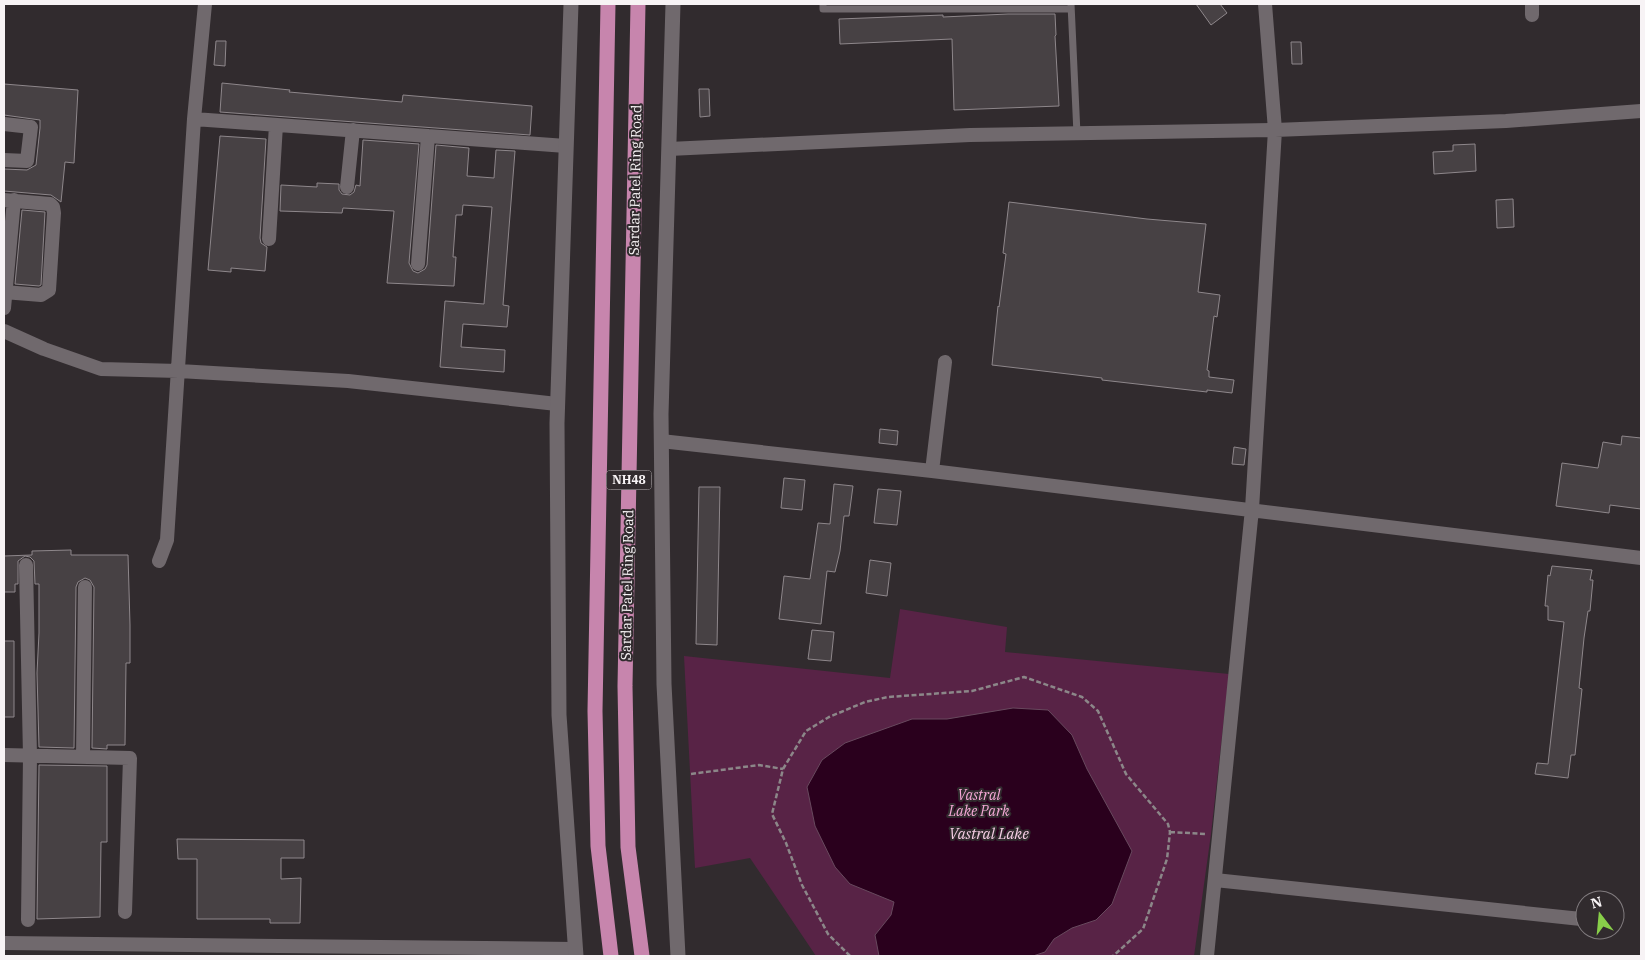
<svg xmlns="http://www.w3.org/2000/svg" width="1645" height="960" font-family="'IBM Plex Serif',serif">
<style>
.green{fill:#582346}
.water{fill:#2a001d;stroke:#68495e}
.building{fill:#474144;stroke:#8e878b}
.lines{fill:none;stroke-linecap:round;stroke-linejoin:round}
.path{stroke:#8c8789;stroke-width:2.5;stroke-dasharray:5 2.5;stroke-linecap:butt}
.service{stroke:#70696d;stroke-width:7}
.minor{stroke:#70696d;stroke-width:14}
.tertiary{stroke:#70696d;stroke-width:15}
.trunk{stroke:#c785ad;stroke-width:15}
.labels{text-anchor:middle;stroke-width:4;stroke-linejoin:round;paint-order:stroke}
.shield{fill:#312b2e;stroke:#bcb7b9;stroke-width:1}
.shield-label{font-size:12px;font-weight:bold;fill:#f7f3f5}
.street-label{font-size:14px;fill:#f7f3f5;stroke:#312b2e}
.park-label{font-size:14px;font-style:italic;fill:#f6a9d7;stroke:#312b2e}
.water-label{font-size:15px;font-style:italic;fill:#f6cee5;stroke:#312b2e}
</style>
<rect width="100%" height="100%" fill="#312b2e"/>
<!-- green -->
<path class="green" d="M900 609 1007 627 1005 652 1229 674 1211 834 1194 956H816L750 858 695 868 684 656 890 678Z"/>
<!-- water -->
<path class="water" d="M1013 708 1048 710 1072 735 1087 769 1132 851 1112 904 1096 920 1072 928 1054 939 1045 952 1033 956H879L875 935 891 915 894 902 850 884 835 867 815 826 807 787 822 760 845 743 912 719H947Z"/>
<!-- building -->
<path class="building" d="M1196 4H1220L1227 13 1211 25Z
M1008 14H1055L1056 35 1055 36 1059 106 954 110 952 39 840 44 839 19 943 15V17Z
M216 41H226L225 66 214 65Z
M1291 42H1301L1302 64H1292Z
M222 83 290 90 289 92 402 102 403 95 532 106 530 135 220 112Z
M4 84 78 90 74 163 65 162 61 202 51 195 4 191V169L27 170 36 165 40 128V120L4 115Z
M699 89H709L710 116 700 117Z
M220 136 266 139 260 238 261 243 267 247 265 271 231 268V272L208 270Z
M363 140 419 144 409 263 413 271 418 273 425 269 427 265 436 145 469 148 467 176 494 178 496 150 515 151 503 305 509 306 507 327 463 324 461 347 505 350 504 372 440 367 445 301 484 304 492 207 463 205 462 215H456L453 257H456L454 286 387 283 394 211 343 208 342 213 280 211 281 185 317 187V183L339 184V190L342 194 350 195 354 192 356 185 360 186Z
M1475 144 1476 171 1434 174 1433 152 1453 151V145Z
M1513 199 1514 227 1497 228 1496 200Z
M1009 202 1147 219 1206 224 1198 292 1220 295 1217 317 1214 316 1207 370 1209 371V377L1234 380 1232 393 1207 390V392L1102 380V378L992 365 998 306 999 307 1006 254 1003 253Z
M22 210 45 212 41 285 39 286 15 284Z
M880 429 898 431 897 445 879 443Z
M1622 436 1641 438V509L1610 505 1609 513 1556 506 1562 463 1598 468 1603 442 1621 445Z
M1234 447 1246 449 1244 465 1232 464Z
M784 478 805 480 802 510 781 508Z
M834 484 853 486 849 516H844L840 551 835 572 827 571 821 624 779 619 784 576 810 579 818 523 830 524Z
M699 487H720L717 645 696 644Z
M878 489 901 491 897 525 874 523Z
M71 550V555H128L130 625V663H126L125 745H107V749L92 748 94 587 90 580 85 578 78 582 76 587 74 748 39 747 37 673 39 633V584H35L34 561 30 557 25 556 18 561V584H15V592H4V556L32 555V551Z
M870 560 891 563 887 596 866 593Z
M1552 566 1592 570 1590 580H1593L1590 611H1588L1584 638 1579 688 1582 689 1575 755H1571L1568 778 1535 774 1537 763 1548 764 1564 622 1548 620V606H1545L1548 575 1550 576Z
M812 630 834 632 831 661 808 659Z
M4 641H14V717H4Z
M39 765 107 766V842H101L100 917 37 919Z
M177 839 304 840V858H281V879L301 878 300 923H270V919H197V859H178Z"/>
<g class="lines">
<!-- path -->
<path class="path" d="M691 774 759 765 783 769
M1170 832 1206 834
M850 956 828 934 802 885 786 843 772 814 783 769 806 731 829 717 865 702 888 697 972 691 1024 677 1082 697 1098 711 1126 774 1168 824 1170 832 1167 859 1143 929 1113 956"/>
<!-- service -->
<path class="service" d="M823 4V9H1071
M1071 4 1077 134"/>
<!-- minor -->
<path class="minor" d="M1532 4V15
M194 119 566 146
M4 124 31 127 27 161 4 160
M669 149 970 135 1275 130 1506 121 1641 111
M347 187 353 130
M4 200 50 204 53 207 54 213 49 290 41 295 4 292
M269 239 276 125
M418 264 428 136
M4 308 14 200
M4 331 44 349 101 369 179 371 348 381 557 404
M661 441 932 471 1641 558
M932 471 945 362
M159 561 167 540 194 119 205 4
M26 565 30 756 28 920
M4 755 130 758 125 912
M83 757 85 587
M1215 880 1581 919
M4 943 575 949
M1207 956 1252 509 1275 130 1265 4"/>
<!-- tertiary -->
<path class="tertiary" d="M571 4 557 423 559 715 576 956
M673 4 661 414 664 684 678 956"/>
<!-- trunk -->
<path class="trunk" d="M608 4 595 711 598 846 611 956
M638 4 625 686 628 847 642 956"/>
</g>
<g class="labels">
<!-- shield labels -->
<rect class="shield" x="606.5" y="470.5" width="45" height="19" rx="4"/>
<g class="shield-label">
<text x="629" y="484">NH48</text>
</g>
<!-- street labels -->
<g class="street-label">
<text transform="translate(635 180) rotate(-89)" y="5">Sardar Patel Ring Road</text>
<text transform="translate(627 585) rotate(-89)" y="5">Sardar Patel Ring Road</text>
</g>
<!-- park labels -->
<g class="park-label">
<text x="979" y="800">Vastral<tspan x="979" dy="16">Lake Park</tspan></text>
</g>
<!-- water labels -->
<g class="water-label">
<text x="989" y="839">Vastral Lake</text>
</g>
</g>
<!-- border -->
<rect width="1645" height="960" fill="none" stroke="#f7f3f5" stroke-width="10"/>
<!-- north arrow -->
<g transform="translate(1600 915) rotate(344)"><circle r="24" fill="#312b2e" stroke="#807b7e"/>
<path d="M0-4L9 19L0 12L-9 19Z" fill="#88cf49"/>
<text y="-8" font-size="14" font-weight="bold" text-anchor="middle" fill="#f7f3f5">N</text>
</g>
</svg>
